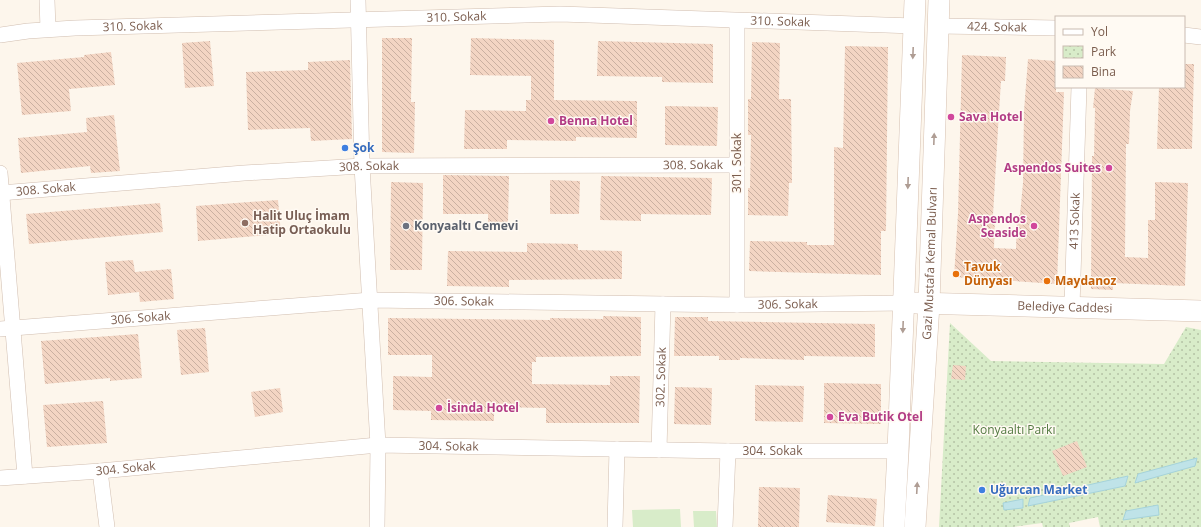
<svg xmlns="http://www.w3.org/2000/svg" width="1201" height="527" font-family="'Open Sans',sans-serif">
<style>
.park{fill:url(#park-dots);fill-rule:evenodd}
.garden{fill:#d8ecc9}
.water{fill:#bfe3e8;stroke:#a5d3da}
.building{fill:url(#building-back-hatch)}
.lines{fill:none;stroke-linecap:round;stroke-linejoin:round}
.minor-casing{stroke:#d1beb0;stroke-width:16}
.secondary-casing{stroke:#d6c0b0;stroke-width:22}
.minor{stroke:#fff;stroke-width:15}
.secondary{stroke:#fff;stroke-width:21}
.oneway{fill:#af9d94}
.hotel-dot{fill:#d1479c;stroke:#fffaf3;stroke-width:1.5}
.shop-dot{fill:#3f7fe0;stroke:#fffaf3;stroke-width:1.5}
.education-dot{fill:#8d6e63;stroke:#fffaf3;stroke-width:1.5}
.worship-dot{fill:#6b7280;stroke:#fffaf3;stroke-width:1.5}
.food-dot{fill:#e8710a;stroke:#fffaf3;stroke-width:1.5}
.labels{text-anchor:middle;stroke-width:3;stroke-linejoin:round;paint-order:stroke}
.street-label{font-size:12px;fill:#7a5c4d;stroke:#fffaf3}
.hotel-label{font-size:12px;font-weight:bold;fill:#b23c85;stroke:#fffaf3;text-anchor:start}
.shop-label{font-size:12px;font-weight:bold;fill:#366cbe;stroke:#fffaf3;text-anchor:start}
.education-label{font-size:12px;font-weight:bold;fill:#785e54;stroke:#fffaf3;text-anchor:start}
.worship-label{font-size:12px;font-weight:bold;fill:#5b616d;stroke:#fffaf3;text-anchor:start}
.food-label{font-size:12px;font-weight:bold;fill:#c56008;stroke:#fffaf3;text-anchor:start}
.park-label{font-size:12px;fill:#537a41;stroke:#fffaf3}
</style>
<defs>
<pattern id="park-dots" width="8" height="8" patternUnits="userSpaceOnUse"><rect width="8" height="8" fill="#d8ecc9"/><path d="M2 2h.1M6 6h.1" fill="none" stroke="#b4c2a5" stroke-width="1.8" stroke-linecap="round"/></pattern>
<pattern id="building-back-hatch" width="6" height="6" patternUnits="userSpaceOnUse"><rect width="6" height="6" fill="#f3d5c3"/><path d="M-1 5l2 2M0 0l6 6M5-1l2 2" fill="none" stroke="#cab0a1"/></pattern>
</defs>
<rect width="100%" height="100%" fill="#fdf6ec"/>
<!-- park -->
<path class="park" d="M950 323 991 361 1164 364 1186 327 1201 330V527H1100L1098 517 1069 523 1070 527H1043L1042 523 1013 527H939ZM1128 476 1125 486 1028 506Z"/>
<!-- garden -->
<path class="garden" d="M680 509 681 527H633L632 510Z
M693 511H716L717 527H694Z"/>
<!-- water -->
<path class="water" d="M1197 458 1195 466 1135 483 1138 474Z
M1128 476 1125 486 1028 506 1030 498Z
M1023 499V508L1004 510 1003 503Z
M1158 505 1159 515 1123 520 1126 511Z"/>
<!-- building -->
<path class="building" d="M382 38H412L411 102H415L414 153 382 152Z
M471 38 554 40V100L637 101V138L576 137V141L507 140V149H464L465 110 526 111V100H531V76L470 75Z
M210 41 214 86 185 88 182 43Z
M598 41 713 44V83L662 82V77L597 76Z
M752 42 780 43 779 99H791L792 183H789L788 216 748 215V188H750L751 135H748V99H751Z
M845 46 888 47 886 231H881V275L749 271 750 241 807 242V245H834V147L843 148Z
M111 52 115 85 69 89 71 111 22 115 17 63 84 57V55Z
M962 55 1006 57 1005 81H1001L999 112 993 215H995L994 248 1016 249 1017 215H1020L1023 183 1024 111 1028 59 1056 61V92H1064L1057 284 954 277 958 214Z
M350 60 352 139 311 141 310 128 248 130 246 72 308 70V62Z
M1184 64H1194L1192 149H1157L1159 87H1184Z
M1095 88 1133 91 1130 111 1129 144H1126L1125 257 1148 258V220H1155V182L1188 183 1185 286 1113 283V290L1091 289 1092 156H1094L1095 108H1093Z
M665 106 718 107 717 146 665 145Z
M114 115 120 171 91 173 90 166 21 173 18 138 87 132 86 118Z
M443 175 509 176 508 222H488V214H443Z
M601 176 712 178 711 215 641 214V221L600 220Z
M550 180 580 181 579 214H550Z
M391 182 423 183 422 270H390Z
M278 200 281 234 198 241 196 206Z
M160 203 163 232 29 244 26 214Z
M527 243 578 244V250L622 251V279L509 280V287L447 286 448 251 527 252Z
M133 260 135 272 171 269 174 299 140 302 139 292 108 295 105 262Z
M603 316 641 317V356L536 357V362H532V384L610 385V376H640L639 423H546V408L494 407V421L431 420V411L393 410V376L432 377V355H388V318L550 320V318L603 319Z
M675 317H708V321L875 324V357L804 356V360L740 358V360H719V356H674Z
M205 328 209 372 181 375 177 330Z
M138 334 142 378 110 381V378L45 384 41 341Z
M953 365 966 366 965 380 951 379Z
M824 383 881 384V424L824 423Z
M755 385 804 386 803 422 755 421Z
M675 387 712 388 711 425 674 424Z
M280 388 283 412 255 417 251 392Z
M103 401 107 443 47 447 43 405Z
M1077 441 1087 467 1063 476 1052 451Z
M759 487 800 488 799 527H758Z
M828 495 877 499 875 526 826 522Z"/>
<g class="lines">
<!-- minor casing -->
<g class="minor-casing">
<g id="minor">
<path d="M47 0 48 29"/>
<path d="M358 0 362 166 378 445 377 527"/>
<path d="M737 21V305"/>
<path id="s1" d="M938 26 1056 28"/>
<path id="s2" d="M0 35 28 31 75 28 560 14 914 26"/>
<path d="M1184 35 1201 37"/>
<path d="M0 173 25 476"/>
<path id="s3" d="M0 193 244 173 362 166 737 165"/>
<path id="s4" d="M1072 307 1079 87"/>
<path id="s5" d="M0 329 371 300 737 305 904 303"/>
<path id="s6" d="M659 450 663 304"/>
<path d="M100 471 107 527"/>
<path id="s7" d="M0 478 100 471 378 445 728 451H898"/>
<path d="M615 527 617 449"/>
<path d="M725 527 728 451"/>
</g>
</g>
<!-- secondary casing -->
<g class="secondary-casing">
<g id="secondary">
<path id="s8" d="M916 303 1201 311"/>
<path d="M894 527 898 451 915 0"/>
<path id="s9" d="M915 527 929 304 939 0"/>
</g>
</g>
<!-- minor -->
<use href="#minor" class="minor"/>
<!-- secondary -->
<use href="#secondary" class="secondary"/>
</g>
<!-- one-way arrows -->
<defs><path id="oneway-solid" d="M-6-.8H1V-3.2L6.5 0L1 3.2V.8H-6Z"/></defs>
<g class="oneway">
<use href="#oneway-solid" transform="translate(913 53) rotate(92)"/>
<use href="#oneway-solid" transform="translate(934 139) rotate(-88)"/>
<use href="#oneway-solid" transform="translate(908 183) rotate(92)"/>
<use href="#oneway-solid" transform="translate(903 327) rotate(92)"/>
<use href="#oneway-solid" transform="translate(917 488) rotate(-87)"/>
</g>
<!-- markers -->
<g class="hotel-dot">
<circle cx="951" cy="117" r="4"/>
<circle cx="551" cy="121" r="4"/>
<circle cx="1109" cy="168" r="4"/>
<circle cx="1034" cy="226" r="4"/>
<circle cx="439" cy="408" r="4"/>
<circle cx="830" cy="417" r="4"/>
</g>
<g class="shop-dot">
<circle cx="345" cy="148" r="4"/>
<circle cx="982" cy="490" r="4"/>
</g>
<circle class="education-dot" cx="245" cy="223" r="4"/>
<circle class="worship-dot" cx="406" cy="226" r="4"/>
<g class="food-dot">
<circle cx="956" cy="274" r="4"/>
<circle cx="1047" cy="281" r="4"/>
</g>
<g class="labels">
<!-- street labels -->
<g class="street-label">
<text dy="4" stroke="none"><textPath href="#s2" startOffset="457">310. Sokak</textPath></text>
<text dy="4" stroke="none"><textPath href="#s2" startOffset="781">310. Sokak</textPath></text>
<text dy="4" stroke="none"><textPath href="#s2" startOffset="133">310. Sokak</textPath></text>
<text dy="4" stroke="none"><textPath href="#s1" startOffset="59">424. Sokak</textPath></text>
<text transform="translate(737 163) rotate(-90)" y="4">301. Sokak</text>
<text dy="4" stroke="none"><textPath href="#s3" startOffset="694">308. Sokak</textPath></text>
<text dy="4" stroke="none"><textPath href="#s3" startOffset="370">308. Sokak</textPath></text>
<text dy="4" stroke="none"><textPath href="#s3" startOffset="46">308. Sokak</textPath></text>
<text dy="4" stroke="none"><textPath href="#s4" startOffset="86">413 Sokak</textPath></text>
<text dy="4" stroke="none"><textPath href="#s9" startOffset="264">Gazi Mustafa Kemal Bulvarı</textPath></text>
<text dy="4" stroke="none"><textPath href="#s5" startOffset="465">306. Sokak</textPath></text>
<text dy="4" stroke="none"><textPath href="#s5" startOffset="789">306. Sokak</textPath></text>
<text dy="4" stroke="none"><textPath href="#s8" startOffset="149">Belediye Caddesi</textPath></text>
<text dy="4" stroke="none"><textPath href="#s5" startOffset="141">306. Sokak</textPath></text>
<text dy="4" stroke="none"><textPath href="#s6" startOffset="73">302. Sokak</textPath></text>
<text dy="4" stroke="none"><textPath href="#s7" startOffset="450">304. Sokak</textPath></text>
<text dy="4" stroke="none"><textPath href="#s7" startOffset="774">304. Sokak</textPath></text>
<text dy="4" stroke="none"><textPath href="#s7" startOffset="126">304. Sokak</textPath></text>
</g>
<!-- hotel labels -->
<g class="hotel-label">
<text x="959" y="121">Sava Hotel</text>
<text x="559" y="125">Benna Hotel</text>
<text x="1101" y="172" text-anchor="end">Aspendos Suites</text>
<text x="1026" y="223" text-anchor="end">Aspendos<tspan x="1026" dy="14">Seaside</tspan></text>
<text x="447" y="412">İsinda Hotel</text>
<text x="838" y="421">Eva Butik Otel</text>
</g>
<!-- shop labels -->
<g class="shop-label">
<text x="353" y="152">Şok</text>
<text x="990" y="494">Uğurcan Market</text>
</g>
<!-- education labels -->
<g class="education-label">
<text x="253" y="220">Halit Uluç İmam<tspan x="253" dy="14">Hatip Ortaokulu</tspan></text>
</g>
<!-- worship labels -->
<g class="worship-label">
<text x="414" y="230">Konyaaltı Cemevi</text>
</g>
<!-- food labels -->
<g class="food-label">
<text x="964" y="271">Tavuk<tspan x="964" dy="14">Dünyası</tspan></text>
<text x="1055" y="285">Maydanoz</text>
</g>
<!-- park labels -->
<g class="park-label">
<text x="1014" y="434">Konyaaltı Parkı</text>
</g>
</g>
<!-- legend -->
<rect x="1055" y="16" width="130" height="72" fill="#fffaf3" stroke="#cabbb1"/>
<rect x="1063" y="29" width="20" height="6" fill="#ffffff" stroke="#cabbb1"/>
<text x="1091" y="36" font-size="12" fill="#7a5c4d">Yol</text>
<rect x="1063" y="46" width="20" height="12" fill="url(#park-dots)" stroke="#cabbb1"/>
<text x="1091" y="56" font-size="12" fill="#7a5c4d">Park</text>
<rect x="1063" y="66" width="20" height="12" fill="url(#building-back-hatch)" stroke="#cabbb1"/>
<text x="1091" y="76" font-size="12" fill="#7a5c4d">Bina</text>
</svg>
